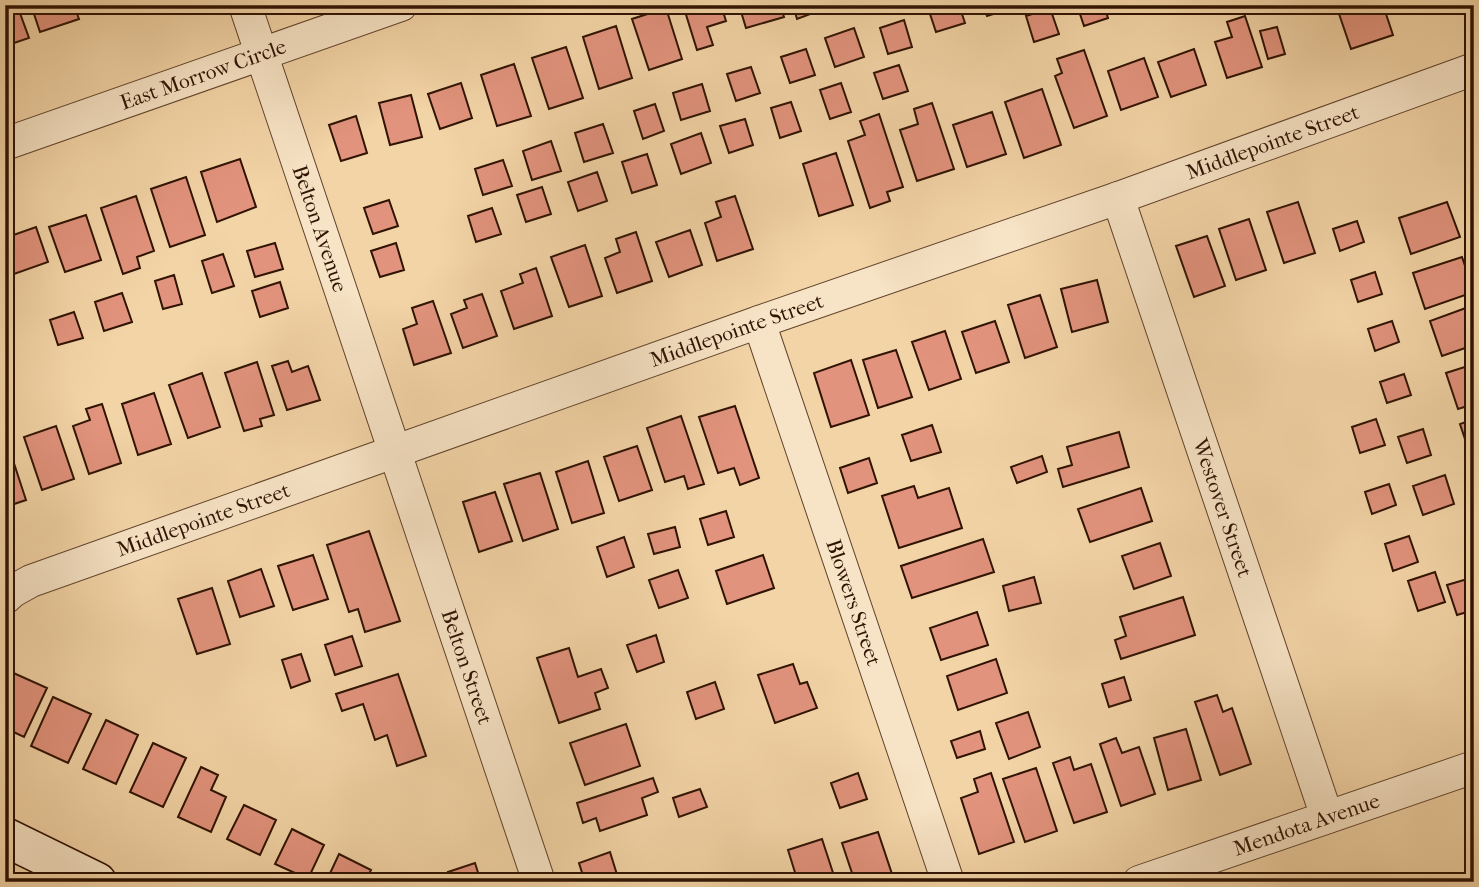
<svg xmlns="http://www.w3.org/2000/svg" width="1479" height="887" font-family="'IM FELL French Canon',serif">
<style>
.building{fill:#e2937d;stroke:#2f1303;stroke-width:2}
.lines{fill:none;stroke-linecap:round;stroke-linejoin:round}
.street-casing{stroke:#60432c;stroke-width:34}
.secondary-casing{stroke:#2f1303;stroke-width:41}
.street{stroke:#f7e3c5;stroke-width:32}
.secondary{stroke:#f7e3c5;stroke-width:38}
.labels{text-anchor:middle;stroke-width:7;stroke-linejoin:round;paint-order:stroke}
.street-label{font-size:21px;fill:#2f1303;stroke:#f7e3c5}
</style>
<rect width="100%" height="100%" fill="#f3d4a6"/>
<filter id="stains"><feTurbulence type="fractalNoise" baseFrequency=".00286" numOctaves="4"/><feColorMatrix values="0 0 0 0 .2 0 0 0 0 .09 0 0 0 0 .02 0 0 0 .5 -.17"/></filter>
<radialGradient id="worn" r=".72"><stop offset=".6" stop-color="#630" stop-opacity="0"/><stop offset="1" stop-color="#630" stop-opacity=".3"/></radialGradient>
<!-- building -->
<path class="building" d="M5 5H17L29 38 5 46Z
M31 5H74L79 19 40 32Z
M683 5H721L726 21 707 27 713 45 697 50Z
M739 5H780L784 17 746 28Z
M793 5H814L816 12 797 19Z
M927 5H959L965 23 936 32Z
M983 5H1015L1016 7 987 16Z
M1077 5H1104L1108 18 1084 26Z
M1336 5H1383L1393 35 1351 49Z
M666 8 682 59 649 70 632 19Z
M1050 8 1059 34 1034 42 1026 16Z
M1245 16 1262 67 1227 78 1215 42 1232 37 1227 22Z
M904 20 912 47 888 54 880 28Z
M616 26 632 78 599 89 583 37Z
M1277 27 1285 54 1268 59 1260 31Z
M854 28 864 57 835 67 825 38Z
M566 47 583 98 549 109 532 58Z
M806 49 815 75 790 83 781 57Z
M1194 49 1206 85 1171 97 1158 62Z
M1084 50 1107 116 1074 128 1055 76 1062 73 1057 59Z
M1144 58 1158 97 1121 110 1108 71Z
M514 64 531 116 497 126 481 75Z
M899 65 908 91 883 99 874 73Z
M751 67 760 93 736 101 727 74Z
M461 83 472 118 440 129 428 94Z
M841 83 851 112 830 119 820 90Z
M702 84 710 111 681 120 673 93Z
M1042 89 1061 145 1024 158 1005 102Z
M411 95 422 137 390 145 379 103Z
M791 102 801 131 780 138 771 108Z
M932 103 954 169 917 181 900 130 918 124 914 109Z
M655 104 664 131 643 139 634 111Z
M992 112 1006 154 967 167 953 125Z
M879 114 903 187 887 192 890 201 870 208 848 141 865 135 860 121Z
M356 116 367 153 341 161 329 125Z
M745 119 753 145 729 153 720 126Z
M603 124 613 153 584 162 575 133Z
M701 133 711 163 681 174 671 144Z
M551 141 561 171 532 180 523 151Z
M836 153 853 205 819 216 803 164Z
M647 154 657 185 632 193 622 162Z
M240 159 256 207 217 222 201 172Z
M503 160 512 186 483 195 475 169Z
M597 172 607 201 578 211 568 182Z
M186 177 205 235 170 247 151 189Z
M542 187 551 214 526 222 517 195Z
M136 196 154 251 137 257 140 268 123 274 101 208Z
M735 196 753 249 717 261 705 223 721 217 716 202Z
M389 200 398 226 373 234 364 208Z
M1298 202 1315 253 1284 263 1267 212Z
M1447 202 1460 237 1411 254 1399 218Z
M492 208 501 234 476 242 468 216Z
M86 215 101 260 65 272 49 227Z
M1249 219 1266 270 1236 280 1219 229Z
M1357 221 1364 242 1340 251 1333 229Z
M36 227 48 262 14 274 5 247V238Z
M690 230 702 265 669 277 656 242Z
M636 232 652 281 617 293 605 258 620 252 616 239Z
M1207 236 1225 286 1194 297 1176 246Z
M275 243 283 269 255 277 247 251Z
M396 243 404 270 380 277 371 251Z
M585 245 602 296 569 307 551 257Z
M223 254 234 286 212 293 202 261Z
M1462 257 1474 292 1425 309 1413 273Z
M536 268 552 316 514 329 501 291 523 283 520 274Z
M1375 272 1382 294 1358 302 1351 280Z
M174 275 182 304 163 309 155 281Z
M1097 280 1108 322 1072 332 1061 289Z
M280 282 288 308 260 317 252 291Z
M122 293 132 322 104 331 95 302Z
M482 294 497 336 463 348 451 314 467 308 464 300Z
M1040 295 1057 347 1025 358 1008 305Z
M433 301 451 353 414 365 403 329 417 324 412 308Z
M1474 305V345L1442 356 1430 321Z
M74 312 83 338 58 345 50 320Z
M995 321 1009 362 976 373 962 332Z
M1392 321 1399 342 1375 351 1368 329Z
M945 331 961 379 929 390 912 342Z
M896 350 912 397 878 408 863 360Z
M851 360 869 415 831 427 814 373Z
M288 361 292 372 308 366 320 400 287 410 272 366Z
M257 362 274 415 260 419 262 426 244 431 225 373Z
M1474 364V404L1458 409 1446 373Z
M202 373 220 427 188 438 169 385Z
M1404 374 1411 395 1387 403 1380 382Z
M154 393 171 444 138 455 122 404Z
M102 404 121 463 89 474 73 426 90 420 86 409Z
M735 406 759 478 740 485 734 468 718 473 699 417Z
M681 416 704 484 688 489 684 476 665 482 647 428Z
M1376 419 1385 445 1360 453 1352 427Z
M1474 419V459L1472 460 1460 424Z
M932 425 941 452 911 461 902 435Z
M56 426 74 479 42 490 24 437Z
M1423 429 1431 455 1407 463 1398 437Z
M1119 432 1129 467 1063 487 1058 469 1072 465 1067 447Z
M8 445 26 500 5 507V446Z
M637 446 652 490 619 501 604 457Z
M1042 456 1047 472 1017 483 1011 467Z
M869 458 877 483 848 493 840 468Z
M588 461 604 513 572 523 556 472Z
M540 473 558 529 523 541 504 484Z
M1445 475 1454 504 1423 515 1413 486Z
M1389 484 1396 505 1372 514 1365 492Z
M914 486 918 498 949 488 962 528 899 548 882 496Z
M1141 488 1152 521 1090 542 1078 509Z
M495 492 512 541 479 552 463 502Z
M726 511 734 537 708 545 700 519Z
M675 527 680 547 654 554 648 534Z
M369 531 400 621 365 632 358 609 349 612 327 545Z
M1409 536 1418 562 1393 571 1385 544Z
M624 537 634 567 607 577 597 547Z
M983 539 994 572 912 598 901 566Z
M1160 543 1171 576 1134 589 1122 556Z
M313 555 328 599 293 610 278 566Z
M763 555 774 588 727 604 716 571Z
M261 569 274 606 240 617 228 581Z
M678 570 688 598 659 608 649 580Z
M1435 572 1445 602 1418 611 1408 581Z
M1034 577 1041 603 1009 611 1003 586Z
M1474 577V610L1457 615 1447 585Z
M212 588 230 644 197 654 178 599Z
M1183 597 1195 635 1121 659 1115 640 1126 636 1120 617Z
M977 612 988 645 941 660 930 628Z
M656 635 664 662 637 672 627 645Z
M352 636 362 666 335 675 325 645Z
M569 648 578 677 601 669 608 688 595 693 600 709 559 723 537 658Z
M301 654 310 681 291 688 282 660Z
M996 659 1007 693 958 710 947 676Z
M793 664 800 684 807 682 817 708 775 723 758 675Z
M9 671 47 688 24 737 5 728V679Z
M398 674 426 756 397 766 387 735 375 740 363 704 342 711 336 694Z
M1124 677 1131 700 1109 707 1102 684Z
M715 682 724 709 696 719 687 692Z
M1217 695 1223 712 1232 708 1251 764 1220 775 1195 702Z
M53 697 91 714 68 763 31 746Z
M1028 712 1040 747 1009 759 996 723Z
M106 720 138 735 116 784 83 769Z
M626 724 640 766 585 785 570 743Z
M1186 729 1201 780 1168 790 1154 738Z
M980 731 985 749 957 758 951 741Z
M1116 738 1122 753 1139 747 1155 794 1121 806 1100 744Z
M153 743 186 758 163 807 130 792Z
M1070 757 1074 770 1091 764 1107 812 1074 823 1053 763Z
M201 767 218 775 211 790 226 797 211 832 178 817Z
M1036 768 1057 831 1025 842 1003 779Z
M858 773 867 799 840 808 831 783Z
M991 773 1014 842 979 854 961 798 978 792 974 779Z
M653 778 658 792 642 798 647 815 600 831 596 818 583 823 577 803Z
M700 789 707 807 679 817 673 798Z
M244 805 276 820 260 855 227 839Z
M292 829 324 845 308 879 275 864Z
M878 832 894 880 889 882H855L842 843Z
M822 839 836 882H798L788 850Z
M610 852 619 881 585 882 579 863Z
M339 854 371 870 365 882H326Z
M475 863 481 882H451L448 872Z
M728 874 731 882H704Z"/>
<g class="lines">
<!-- street casing -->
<g class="street-casing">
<g id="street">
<path id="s1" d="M245 5 539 882"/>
<path id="s2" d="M5 144 401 5"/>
<path id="s3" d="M1118 198 1327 817"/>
<path id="s4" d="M759 322 948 882"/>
<path id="s5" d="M5 598 13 591 31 581 759 322 1118 198 1474 69"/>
<path id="s6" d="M1139 882 1474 767"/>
</g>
</g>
<!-- secondary casing -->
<g class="secondary-casing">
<path id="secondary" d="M5 837 97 882"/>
</g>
<!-- street -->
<use href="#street" class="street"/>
<!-- secondary -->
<use href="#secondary" class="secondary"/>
</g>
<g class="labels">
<!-- street labels -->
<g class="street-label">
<text dy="7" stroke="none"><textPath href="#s2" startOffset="210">East Morrow Circle</textPath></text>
<text dy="7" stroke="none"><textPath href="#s5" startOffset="1348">Middlepointe Street</textPath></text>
<text dy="7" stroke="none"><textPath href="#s1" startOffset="236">Belton Avenue</textPath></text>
<text dy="7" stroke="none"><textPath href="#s5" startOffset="780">Middlepointe Street</textPath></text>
<text dy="7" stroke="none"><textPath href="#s3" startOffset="327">Westover Street</textPath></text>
<text dy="7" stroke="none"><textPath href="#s5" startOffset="214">Middlepointe Street</textPath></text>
<text dy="7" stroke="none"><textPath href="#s4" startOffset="296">Blowers Street</textPath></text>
<text dy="7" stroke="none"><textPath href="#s1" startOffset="698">Belton Street</textPath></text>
<text dy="7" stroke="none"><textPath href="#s6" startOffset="177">Mendota Avenue</textPath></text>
</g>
</g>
<!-- margin -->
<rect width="1479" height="887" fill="none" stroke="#f3d4a6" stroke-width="28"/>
<rect x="7" y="7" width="1465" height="873" fill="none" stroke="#2f1303" stroke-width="3.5"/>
<rect x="14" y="14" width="1451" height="859" fill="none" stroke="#2f1303" stroke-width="2"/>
<rect width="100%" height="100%" filter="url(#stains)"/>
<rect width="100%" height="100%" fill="url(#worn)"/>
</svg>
